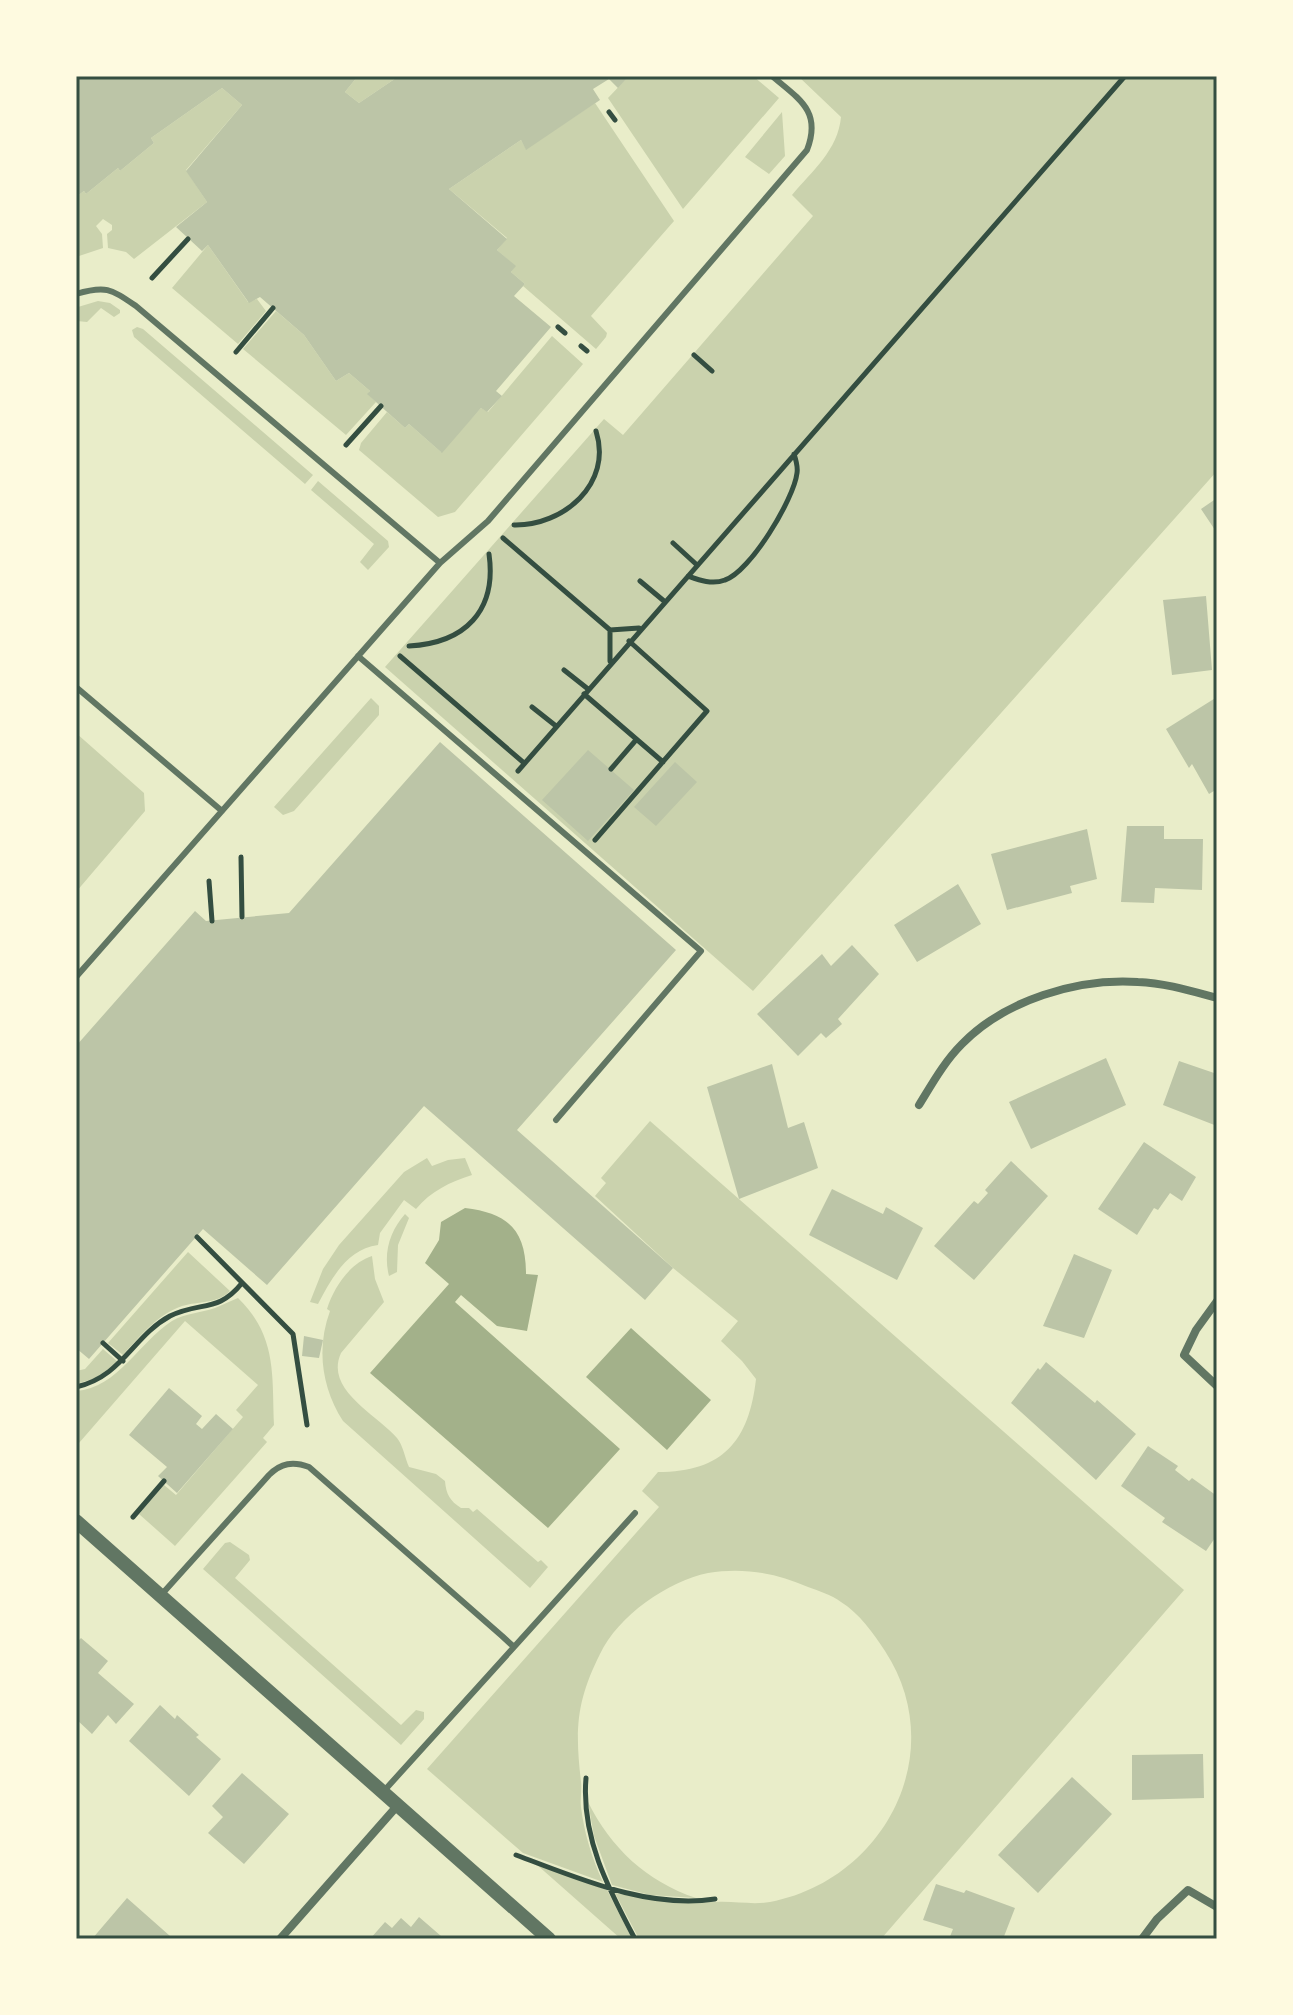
<svg xmlns="http://www.w3.org/2000/svg" width="1293" height="2015" font-family="'Space Grotesk',sans-serif">
<style>
.green{fill:#cad2ad}
.water{fill:#a3b18a}
.building{fill:#bcc5a7}
.lines{fill:none;stroke-linecap:round;stroke-linejoin:round}
.path{stroke:#344e41;stroke-width:5}
.service{stroke:#617663;stroke-width:6}
.minor{stroke:#617663;stroke-width:8}
.tertiary{stroke:#617663;stroke-width:14}
.neatline{fill:none;stroke:#344e41;stroke-width:3}
</style>
<rect width="100%" height="100%" fill="#e9edc9"/>
<!-- green -->
<path class="green" d="M358 76H399L359 103 345 92Z
M629 76H753L779 98 683 209 608 98Z
M798 76H1217V471L753 991 385 667 604 419 623 435 813 216 792 195C812 171 838 150 841 117Z
M222 88 242 105 186 170 207 202 134 259 126 252 108 248 107 234 112 230V225L103 219 96 226 102 234 103 248 76 257V197L84 191 86 194 118 168 120 171 154 143 151 138Z
M595 103 674 221 591 316 607 333 606 337 596 349 523 286 525 284 511 272 515 266 497 250 507 238 449 189 521 140 526 149Z
M782 112 785 156 769 174 745 157Z
M208 245 248 302 257 299 266 311 238 344 172 288Z
M98 301 110 303 120 310V313L114 317 101 308 87 322 77 321 78 307Z
M276 311 304 335 336 381 349 373 370 391 368 394 376 402 346 435 243 349Z
M137 327 143 329 313 475 305 484 134 337 132 330Z
M552 336 583 364 455 512 438 517 359 450 361 443 387 412 405 428 409 424 441 452 481 408 488 412Z
M318 481 388 541 389 547 368 570 360 562 374 544 311 490Z
M371 698 379 706V715L294 811 283 815 274 807Z
M76 733 144 793 145 811 76 892Z
M650 1121 1184 1590 881 1939H639L615 1893C649 1899 683 1903 716 1902 735 1901 752 1905 770 1902 885 1880 951 1752 885 1651 874 1634 859 1613 841 1602 832 1595 819 1591 808 1587 776 1573 743 1567 708 1573 668 1581 618 1616 600 1654 576 1702 575 1730 581 1782 582 1790 580 1799 581 1807 584 1832 592 1859 603 1882L523 1853 427 1769 659 1507 642 1491 658 1472C723 1472 749 1441 756 1379L742 1361 721 1341 738 1321 673 1268 595 1196 606 1183 601 1178Z
M427 1158 432 1166 448 1160 465 1158 472 1175C450 1182 431 1191 416 1209L404 1200 380 1233 378 1245C347 1249 331 1279 318 1304L310 1302 323 1269 339 1245 404 1172Z
M405 1214 409 1218 398 1245 397 1272 389 1276C383 1253 390 1231 405 1214Z
M188 1252 230 1291C217 1304 199 1301 182 1306 158 1314 139 1337 123 1355L108 1343Z
M372 1256 375 1279 384 1302 341 1353C324 1390 378 1415 397 1438 403 1445 405 1458 409 1467L436 1474 445 1481C446 1494 450 1501 461 1508H469L473 1512 477 1509 538 1562 541 1560 548 1567 530 1588 343 1421C322 1388 316 1349 330 1311L327 1309C334 1287 350 1263 372 1256Z
M238 1298C277 1336 272 1374 274 1425L263 1438 267 1442 175 1546 139 1514 164 1485 176 1495 243 1417 236 1410 258 1385 185 1321 79 1443 78 1459 76 1457V1391C118 1388 139 1342 172 1321 186 1313 200 1313 215 1308 223 1305 230 1301 238 1298Z
M103 1349 118 1362 96 1378 76 1384V1371L85 1369Z
M230 1542 249 1555 250 1560 235 1578 401 1725 416 1710 424 1712V1719L401 1745 203 1569 225 1543Z
M588 1802C611 1848 646 1881 696 1898L650 1895 612 1885 594 1836Z
M536 1864 607 1890 632 1939H621Z"/>
<!-- water -->
<path class="water" d="M465 1208C508 1213 526 1230 526 1274L538 1275 527 1331 497 1326 461 1295 455 1302 620 1449 548 1528 370 1373 449 1284 425 1263 439 1240 441 1222Z
M631 1328 711 1400 667 1450 586 1377Z"/>
<!-- building -->
<path class="building" d="M76 76H358L345 92 359 103 399 76H629L618 88 609 79 593 89 600 100 526 150 521 140 449 189 507 239 497 250 516 266 511 272 525 284 514 296 551 327 496 391 502 396 487 412 481 408 442 453 409 424 405 428 367 394 370 391 349 373 336 381 304 335 260 297 249 303 208 245 202 251 176 227 207 202 186 171 242 105 222 88 151 138 154 143 120 171 118 168 86 194 84 191 76 197Z
M1217 498V533L1201 509Z
M1206 596 1212 670 1172 675 1163 600Z
M1217 697V789L1209 794 1192 764 1189 768 1166 729Z
M440 742 676 950 517 1130 673 1268 645 1300 424 1106 267 1285 203 1229 89 1359 76 1348V1046L195 911 206 921 289 913Z
M588 750 634 790 588 841 542 800Z
M675 762 697 782 656 826 634 807Z
M1127 826H1164V839H1203L1202 890 1155 888 1154 903 1121 902Z
M1087 829 1097 879 1070 886 1072 893 1007 910 991 854Z
M958 884 981 924 917 962 894 925Z
M852 945 879 974 838 1019 842 1024 826 1038 821 1033 798 1056 757 1014 822 954 831 966Z
M1106 1058 1126 1105 1031 1149 1009 1102Z
M1179 1061 1217 1074V1126L1163 1105Z
M772 1064 788 1128 804 1122 818 1168 739 1199 707 1087Z
M1144 1142 1196 1177 1182 1201 1170 1193 1158 1210 1154 1208 1137 1235 1098 1209Z
M1011 1161 1048 1196 974 1280 934 1246 974 1201 978 1204 988 1193 985 1190Z
M832 1189 883 1214 886 1207 923 1228 897 1280 809 1235Z
M1074 1254 1112 1270 1084 1338 1043 1326Z
M304 1336 323 1340 319 1358 302 1356Z
M1046 1362 1095 1403 1097 1400 1136 1434 1096 1480 1011 1403 1038 1368 1040 1370Z
M169 1388 202 1416 196 1424 202 1429 216 1414 233 1429 177 1493 158 1476 167 1467 129 1435Z
M1148 1446 1178 1466 1175 1470 1189 1481 1192 1478 1217 1496V1535L1206 1551 1162 1522 1165 1518 1121 1486Z
M81 1638 108 1661 98 1673 134 1704 116 1724 108 1715 92 1734 76 1719V1643Z
M160 1705 175 1719 177 1715 199 1735 196 1737 221 1759 189 1796 129 1741Z
M1203 1754 1204 1798 1132 1800V1755Z
M242 1773 289 1814 244 1864 208 1833 223 1817 212 1806Z
M1072 1777 1112 1814 1038 1893 998 1855Z
M936 1884 964 1893 966 1890 1015 1908 1003 1939H949L953 1929 923 1920Z
M127 1898 170 1936 167 1939H92Z
M419 1917 441 1936 438 1939H370L385 1922 392 1928 401 1918 411 1927Z"/>
<g class="lines">
<!-- path -->
<path class="path" d="M609 112 615 120
M152 278 188 239
M558 327 565 333
M581 346 587 351
M236 352 273 308
M694 355 712 371
M346 445 381 406
M514 525C563 526 613 484 596 431
M503 538 610 630 639 628
M673 543 697 565
M688 576C699 580 712 585 725 580 750 572 794 499 797 473 798 467 796 460 794 454
M640 581 664 601
M610 630V661
M409 646C465 643 497 611 489 554
M400 656 524 763
M564 670 588 689
M584 694 663 762
M532 707 556 726
M611 769 636 740
M518 771 1125 76
M595 840 707 711 629 641
M241 857 242 917
M209 881 212 921
M197 1237 293 1334 307 1425
M103 1343 123 1361
M76 1387C122 1377 133 1336 170 1316 201 1301 218 1313 242 1283
M133 1517 164 1481
M586 1778C581 1837 608 1888 635 1939
M516 1855C578 1878 647 1909 715 1899"/>
<!-- service -->
<path class="service" d="M76 294C106 285 111 289 136 306L440 563
M358 656 701 951 556 1120
M76 687 222 811
M76 977 440 563 488 521 807 150C822 111 799 99 772 76
M162 1594 269 1475C281 1463 293 1461 309 1467L502 1636 514 1647 383 1792
M514 1647 635 1513"/>
<!-- minor -->
<path class="minor" d="M919 1105C932 1084 944 1062 962 1044 1005 1000 1077 978 1138 982 1165 983 1191 991 1217 998
M1217 1301 1196 1330 1184 1355 1217 1386
M280 1939 398 1805
M1142 1939 1157 1919 1188 1890 1217 1907"/>
<!-- tertiary -->
<path class="tertiary" d="M76 1521 549 1939"/>
</g>
<!-- border -->
<rect width="1293" height="2015" fill="none" stroke="#fefae0" stroke-width="156"/>
<rect x="78" y="78" width="1137" height="1859" class="neatline"/>
</svg>
